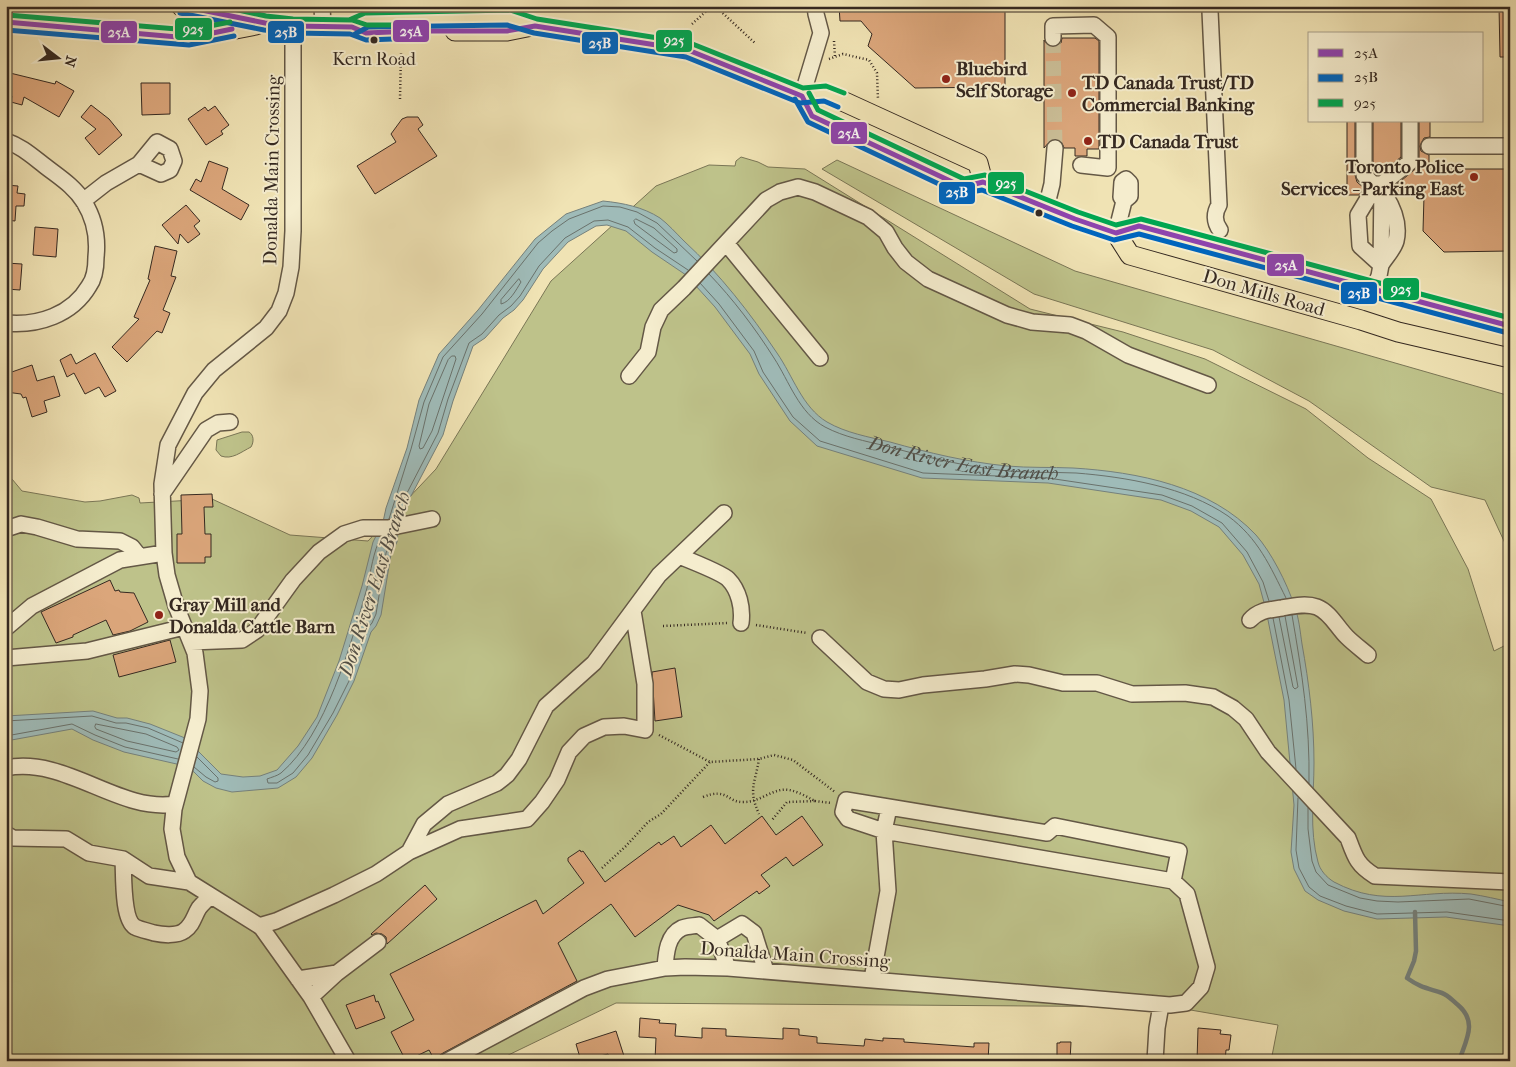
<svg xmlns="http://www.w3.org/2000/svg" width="1516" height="1067" font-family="'IM FELL French Canon',serif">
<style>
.green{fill:#bec28a;stroke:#7a7656}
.water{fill:#9fbbb8;stroke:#75817c}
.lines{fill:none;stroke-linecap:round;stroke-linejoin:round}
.shore{stroke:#6a726c;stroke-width:1}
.stream{stroke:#75817c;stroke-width:4.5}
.building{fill:#dba67b;stroke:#352921}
.minor-tunnel{stroke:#cbbe97;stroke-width:15;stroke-dasharray:15 8;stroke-linecap:butt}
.minor-casing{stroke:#645846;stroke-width:18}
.major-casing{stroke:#352921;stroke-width:21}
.path{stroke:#352921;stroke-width:2.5;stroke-dasharray:1 2.5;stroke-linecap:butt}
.minor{stroke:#f5edce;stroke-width:15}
.major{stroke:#f0e3b4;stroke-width:19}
.bus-1-casing{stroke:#f5edce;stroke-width:9}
.bus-2-casing{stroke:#f5edce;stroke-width:9}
.bus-3-casing{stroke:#f5edce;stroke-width:9}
.bus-1{stroke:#8e44ad;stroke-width:5}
.bus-2{stroke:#0065bd;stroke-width:5}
.bus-3{stroke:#00a651;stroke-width:5}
.bus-dot{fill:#352921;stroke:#f5edce;stroke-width:2}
.poi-dot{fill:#8f2418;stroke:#f5edce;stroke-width:2}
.labels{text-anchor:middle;stroke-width:4;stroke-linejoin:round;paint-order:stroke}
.bus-label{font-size:18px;fill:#352921;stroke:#f5edce}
.poi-label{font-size:19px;font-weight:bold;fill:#352921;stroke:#f5edce;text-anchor:start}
.street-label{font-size:19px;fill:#352921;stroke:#f5edce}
.water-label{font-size:20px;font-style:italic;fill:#504e47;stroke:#f5edce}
.line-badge{stroke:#f5edce;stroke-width:2}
.badge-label{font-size:14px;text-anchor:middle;font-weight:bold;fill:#fff}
</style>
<rect width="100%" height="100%" fill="#f0e3b4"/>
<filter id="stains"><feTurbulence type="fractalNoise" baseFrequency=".004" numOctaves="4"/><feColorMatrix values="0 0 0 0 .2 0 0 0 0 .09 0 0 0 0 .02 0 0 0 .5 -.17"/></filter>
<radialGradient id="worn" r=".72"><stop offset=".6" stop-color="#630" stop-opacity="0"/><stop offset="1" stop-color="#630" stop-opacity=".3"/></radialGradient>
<!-- green -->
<path class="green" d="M741 157 758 162 768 167 805 169 1030 309 1123 332 1205 359 1306 409 1368 458 1431 499 1468 569 1494 651 1510 643V1061H1271L1278 1025 1173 1007 616 1003 496 1061H6V476L12 479 22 491 85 502 100 501 132 495 139 498 140 503 212 499 290 535 368 541 436 469 551 281 656 186 709 165 735 166 736 161Z
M837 160 1075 271 1510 396V554L1485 500 1431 487 1309 401 1213 350 1034 294 822 169Z
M242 432H249C254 435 254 442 251 447 241 452 232 460 221 456L216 450 217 440Z"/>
<!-- water -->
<path class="water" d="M603 201C623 203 643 207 660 218 668 224 676 233 684 241 720 274 750 313 777 353 793 376 802 407 827 422 846 433 869 437 890 442 929 453 967 462 1007 466 1029 468 1051 467 1073 468 1138 472 1210 486 1256 535 1271 552 1287 583 1294 605 1299 617 1300 631 1302 644 1309 683 1314 723 1314 763 1314 795 1309 830 1318 862 1320 870 1326 877 1334 882 1385 909 1419 889 1471 894 1484 896 1497 899 1510 902V926L1446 917 1377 919 1344 911 1318 900 1305 891 1294 869 1291 852 1294 805 1284 700 1266 610 1259 584 1243 555 1219 527 1191 511 1161 500 1048 483 922 478 817 446 790 421 759 374 750 354 715 307 686 275 652 252 626 231 607 225 596 226 568 242 543 269 523 300 514 310 503 318 485 338 473 346 453 401 443 435 411 496 406 500 400 516 397 542 391 554 381 615 376 626 371 632 354 681 337 715 312 758 296 777 278 788 232 792 216 788 203 781 194 772 181 765 124 752 93 740 72 729 6 741V716L93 711 117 718H127L150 724 185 738 221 774 243 777 260 776 277 770 298 746 317 717 339 661 362 586 373 542 383 522 386 508 407 448 419 400 439 354 478 310 535 239 566 214Z"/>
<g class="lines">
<!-- shore -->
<g class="shore">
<path d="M636 219 654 228 677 249V252L674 253 635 224 634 221Z"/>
<path id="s1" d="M709 274C733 299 755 328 774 358 789 381 799 413 825 427 844 437 865 441 886 446 926 457 966 467 1008 471 1031 473 1053 472 1076 473 1126 477 1186 487 1228 516 1258 538 1270 566 1286 598"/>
<path d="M519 279 521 282C516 290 510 302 501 304V300Z"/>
<path d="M700 283 719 304 754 351 763 372 793 417 820 441 923 473 1048 478 1162 495 1192 506 1222 523 1247 552 1263 582 1269 601"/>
<path d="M452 356H455L456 359 432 431 423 448 420 449 419 446 429 404 448 360Z"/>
<path d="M395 518 402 498 407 493 438 433 448 399 469 343 482 334 499 315 511 306 520 296 539 266 565 238 594 221 608 220 628 227 655 248 688 270"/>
<path d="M389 519 411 449 424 402 443 357 482 314 538 243 552 231 569 219 603 206 620 207 637 212 657 223 697 261"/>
<path d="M381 537C373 552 371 571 367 588 351 644 326 735 281 773 277 776 272 777 267 779L268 783H277L293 773 308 755 333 713 350 679 366 630 372 623 376 614 386 553 393 536"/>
<path d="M1292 615C1302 673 1310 723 1309 783"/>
<path d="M1279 617 1293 687 1295 689 1298 687 1285 616"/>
<path d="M1273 618 1289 700 1296 769"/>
<path d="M6 721 92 716 116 723H126L148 728 183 743"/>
<path d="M96 724 146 734 177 747 179 750 176 752 127 741 96 729 95 727Z"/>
<path d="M6 736 72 724 95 735 125 747 178 759"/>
<path d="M194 767 206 777 215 782 218 781V778L197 757"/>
<path d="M1298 798 1296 850 1299 868 1309 887 1320 896 1346 906 1377 914 1447 912 1510 921"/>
<path d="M1308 808V829L1312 861 1316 872 1328 885 1360 898 1377 901 1398 902 1469 899 1510 907"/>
</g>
<!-- stream -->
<path class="stream" d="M1415 912 1416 951 1414 961 1407 978C1421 988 1427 988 1442 993 1448 995 1453 1001 1458 1005 1478 1022 1466 1040 1459 1061"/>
</g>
<!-- building -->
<path class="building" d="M839 6H1005V87L915 88 868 46 872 34 861 21H840Z
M1499 6H1510V57H1500Z
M1062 38H1095L1099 41V149H1087V156H1075V148H1064L1061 141 1056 139 1051 140 1044 148V40L1048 46 1053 47 1061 43Z
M10 73 55 84 56 81 74 91 59 117 24 97 22 105 11 102 12 96 6 95V74H10Z
M141 83H170V114L142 115Z
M91 105 109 119 122 135 99 155 85 138 96 129 81 117Z
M215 106 229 125 221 131 223 134 206 145 188 119 205 107 208 111Z
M407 117H418L423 125 418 129 437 156 375 194 357 166 396 142 391 134 402 119Z
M1347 121H1355V175L1357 182 1364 188 1359 195H1347Z
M1373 121H1401V157L1379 175 1373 171Z
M1419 121H1430V137L1424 138 1420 146 1421 151 1429 155V169H1510V251L1444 252 1423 231 1424 196 1396 195 1391 189 1419 166Z
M209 161 228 168 222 189 249 205 241 220 190 190 196 179 201 182Z
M6 185 18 186 17 193 25 194 24 206H16L15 221 6 220Z
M186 205 200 221 194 226 200 234 188 243 180 234 178 244 162 225Z
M35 227 58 229 56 257 33 255Z
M155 246 177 251 171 276 176 277 163 310 170 313 162 333 157 331 127 362 112 347 139 319 134 317 150 280 148 279Z
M6 263 22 264 20 290 6 289Z
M95 353 116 391 105 397 99 387 85 394 74 373 67 377 60 360 71 354 76 364Z
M32 365 37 381 54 376 60 396 44 401 47 412 32 417 26 397 23 398 21 394 6 392V374Z
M212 494 213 507H204L205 534H211V557H205V563H177V534H182L181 495Z
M110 580 115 591 119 590 120 592 134 593 148 622 130 631 113 635 106 620 73 635V637L56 643 41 612Z
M170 640 176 662 119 677 113 655Z
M675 668 682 717 655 721 652 672Z
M762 816 776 835 802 816 823 845 793 866 786 857 761 875 770 886 759 894 757 891 714 921 709 915 678 905 635 937 611 904 558 943 577 981 443 1053 434 1059 429 1050 406 1061 391 1032 414 1020 390 974 536 900 543 914 584 883 568 861V858L580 850 581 852 583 851 605 882 659 842 661 845 674 836 681 847 711 825 725 844Z
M425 885 437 899 387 944 386 937 382 934 376 933 372 935 371 934Z
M374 995 376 1002 378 1001 385 1018 356 1029 346 1005Z
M640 1018 660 1020 659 1023 676 1024 675 1036 702 1038V1028L726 1029V1036L783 1039V1028L799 1029V1035L817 1037V1043L864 1046 865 1039 883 1041V1038L904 1039V1042L974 1047V1043H989L988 1061 655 1060 656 1038 639 1037Z
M1198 1028 1221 1030 1220 1034 1231 1035 1229 1050H1226L1225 1061H1197Z
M616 1031 624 1056 610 1060 608 1054 581 1061 576 1044Z
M1060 1042H1071L1070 1061H1057V1043H1060Z"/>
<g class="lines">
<!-- minor-tunnel -->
<path class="minor-tunnel" d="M1053 38 1055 148"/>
<!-- minor casing -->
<g class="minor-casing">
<path id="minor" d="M322 6 323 27
M1210 11 1219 205C1214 213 1214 222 1220 230
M293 26V231L291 267 286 293 279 311 266 328 214 370 195 393 168 445 162 484 164 553 167 575 176 606 195 653 200 691 198 719 174 809 172 829 177 857 189 882 261 927 311 997 348 1061
M1053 38V26L1094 25 1108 37V168L1081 165
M802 96 821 33 816 14 815 6
M1364 121V175L1373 184H1382
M6 141C21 146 32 156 45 166 59 177 74 186 84 202 94 218 98 238 96 257 96 266 95 278 89 286 72 315 38 326 6 323
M1429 146H1510
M1370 195 1358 215 1360 246 1381 265
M83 201 106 183 139 164 161 174 170 170 174 161 170 149 157 142 139 164
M1046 208 1052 184 1055 148
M1116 233 1124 201 1130 196V183L1126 179 1122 182 1121 197 1124 201
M726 243 820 358
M1381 265C1385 258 1394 249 1396 241 1400 224 1394 209 1385 195
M1373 290 1379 276 1381 265 1382 184 1410 162V121
M629 376 648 352 653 327 661 310 684 288 766 200 780 192 798 187 815 192 868 217 886 232 895 248 906 262 928 279 1007 315 1032 322 1070 325 1086 331 1128 355 1208 385
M162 494 206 430 218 423 230 422
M6 529 21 524 37 527 77 539 120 541 132 547 140 557
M679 556C689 560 723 574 728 579 739 590 743 608 741 623
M1250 620C1259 610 1269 610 1282 608 1293 606 1306 603 1317 607 1330 612 1337 627 1347 637 1353 643 1361 649 1368 655
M6 628 32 606 120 560 164 553
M820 638 867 682 884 689 899 690 923 685 985 679 1015 674 1029 675 1063 683H1097L1132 694 1185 693 1213 697 1233 708 1246 719 1268 752 1348 838C1355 857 1357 865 1375 876L1510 882
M191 642 242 640 257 630 293 580 319 552 344 534 363 528H388L432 519
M6 658 87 651 184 627
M6 768C66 756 119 813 175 804
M6 834 13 838 66 839 89 853 123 859 149 876 189 882
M409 852 424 824 448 804 497 783 507 775 519 759 546 706 594 663 659 575 724 513
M123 859C124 875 122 919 135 927 141 930 148 931 154 933 163 935 177 936 184 931 193 925 194 916 199 908 202 904 207 900 210 896
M259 926 276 921 334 895 376 874 409 852 460 829 527 819 542 802 557 780 569 752 584 736 604 727 624 726 645 730V684L633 611
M665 968C666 954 667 935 682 928 687 926 694 926 699 925L717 939
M728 968 717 939 742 924 754 933 766 971
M298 979 337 973
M872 979 888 891 884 831 889 808
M311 997 337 973 378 942
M447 1061 584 988 608 979 665 968 685 967 728 968 1170 1005 1186 1003 1201 987 1207 967 1187 894 1173 881 884 831 848 819 843 812 846 800 1047 833 1055 826 1179 851 1173 881
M1155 1061 1157 1028 1161 1005"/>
</g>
<!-- major casing -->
<g class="major-casing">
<path id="major" d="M181 6 265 23 293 26 352 27 362 31
M6 22 189 38 256 25
M352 27 366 20 508 17 535 26 688 50 802 96 825 93 978 163 983 182
M455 31H507L532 26
M802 96 812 116 963 187 983 182 1075 219 1116 233 1139 226 1303 271 1510 326
M1116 233 1130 255 1361 320 1398 332 1510 358"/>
</g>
<!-- path -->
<path class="path" d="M715 6 756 44
M692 24 712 6
M834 41 835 57
M829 59 843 54 869 60 877 73 878 100
M400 99 401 53
M756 625 807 633
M663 626 728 623
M659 735 710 762 759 759 774 755 793 760 835 792
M759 759C755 784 748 790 759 814
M703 797C728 787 727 803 744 802 758 802 769 792 781 790 793 788 805 796 815 801L787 802 772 820
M815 801 831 803
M602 868 626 846 648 822 661 814 710 762"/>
<!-- minor -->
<use href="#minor" class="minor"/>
<!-- major -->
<use href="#major" class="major"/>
<!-- bus-1 casing -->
<g class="bus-1-casing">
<path id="bus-1" d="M182 6 265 23 293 26 352 27 366 33 415 31H507L535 26 688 50 802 96 812 116 963 187 983 182 1075 219 1116 233 1139 226 1510 326
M6 22 189 38 232 29"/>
</g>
<!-- bus-2 casing -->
<g class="bus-2-casing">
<path id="bus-2" d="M180 13 264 30 293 33 350 34 366 40 393 39
M6 30 189 45 234 36
M355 34 368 27 507 25 534 33 686 57 800 103 824 101 838 107
M795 99 808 122 960 194 982 190 1072 226 1114 240 1139 234 1508 333"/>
</g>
<!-- bus-3 casing -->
<g class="bus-3-casing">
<path id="bus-3" d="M220 6 266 16 293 19 352 20 367 25H393
M7 15 189 30 230 22
M349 20 365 13 510 10 537 19 690 43 803 88 826 86 844 93
M809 93 818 110 964 179 985 175 1078 212 1116 225 1141 219 1510 318"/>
</g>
<!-- bus-1 -->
<use href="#bus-1" class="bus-1"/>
<!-- bus-2 -->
<use href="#bus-2" class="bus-2"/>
<!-- bus-3 -->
<use href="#bus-3" class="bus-3"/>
</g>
<!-- markers -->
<g class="bus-dot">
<circle cx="374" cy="40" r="4.5"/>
<circle cx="1039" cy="213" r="4.5"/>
</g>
<g class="poi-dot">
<circle cx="946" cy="79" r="5"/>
<circle cx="1072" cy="93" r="5"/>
<circle cx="1088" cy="141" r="5"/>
<circle cx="1474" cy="177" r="5"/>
<circle cx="159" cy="615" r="5"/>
</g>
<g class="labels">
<!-- bus labels -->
<g class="bus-label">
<text x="374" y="65">Kern Road</text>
</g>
<!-- poi labels -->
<g class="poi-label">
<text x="956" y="75">Bluebird<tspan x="956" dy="22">Self Storage</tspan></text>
<text x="1082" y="89">TD Canada Trust/TD<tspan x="1082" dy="22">Commercial Banking</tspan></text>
<text x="1098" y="148">TD Canada Trust</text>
<text x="1464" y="173" text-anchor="end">Toronto Police<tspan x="1464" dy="22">Services - Parking East</tspan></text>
<text x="169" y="611">Gray Mill and<tspan x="169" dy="22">Donalda Cattle Barn</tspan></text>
</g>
<!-- street labels -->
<g class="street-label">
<text transform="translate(271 170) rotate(-89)" y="7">Donalda Main Crossing</text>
<text transform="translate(1264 292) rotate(16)" y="7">Don Mills Road</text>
<text transform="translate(795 954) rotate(4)" y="7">Donalda Main Crossing</text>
</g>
<!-- water labels -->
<g class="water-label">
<text dy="7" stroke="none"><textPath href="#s1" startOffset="336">Don River East Branch</textPath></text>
<text transform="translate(374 584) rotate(-72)" y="7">Don River East Branch</text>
</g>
</g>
<g class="line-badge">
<rect x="174" y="17" width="39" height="24" rx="5" fill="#00a651"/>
<rect x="392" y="19" width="38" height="24" rx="5" fill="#8e44ad"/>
<rect x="100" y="20" width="38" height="24" rx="5" fill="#8e44ad"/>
<rect x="267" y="20" width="38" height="24" rx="5" fill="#0065bd"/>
<rect x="655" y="29" width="38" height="24" rx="5" fill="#00a651"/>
<rect x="581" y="31" width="38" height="24" rx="5" fill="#0065bd"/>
<rect x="830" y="121" width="38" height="24" rx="5" fill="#8e44ad"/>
<rect x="987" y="171" width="38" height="24" rx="5" fill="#00a651"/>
<rect x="938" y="181" width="38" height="24" rx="5" fill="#0065bd"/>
<rect x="1266" y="253" width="39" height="24" rx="5" fill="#8e44ad"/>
<rect x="1382" y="277" width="38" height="24" rx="5" fill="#00a651"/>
<rect x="1340" y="281" width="38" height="24" rx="5" fill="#0065bd"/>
</g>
<g class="badge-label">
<text x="193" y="34">925</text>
<text x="411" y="36">25A</text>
<text x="119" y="37">25A</text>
<text x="286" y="37">25B</text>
<text x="674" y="45">925</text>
<text x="600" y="48">25B</text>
<text x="849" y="138">25A</text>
<text x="1006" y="188">925</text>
<text x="957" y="197">25B</text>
<text x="1286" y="270">25A</text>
<text x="1401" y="294">925</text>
<text x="1359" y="298">25B</text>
</g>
<!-- margin -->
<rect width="1516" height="1067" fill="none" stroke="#f0e3b4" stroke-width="25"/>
<rect x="8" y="8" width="1501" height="1052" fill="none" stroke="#352921" stroke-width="2.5"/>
<rect x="12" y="12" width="1491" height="1042" fill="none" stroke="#352921"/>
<!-- legend -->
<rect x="1308" y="32" width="175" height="90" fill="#f5edce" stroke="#a89f89"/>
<rect x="1318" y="49" width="25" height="8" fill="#8e44ad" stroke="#a89f89"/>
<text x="1354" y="58" font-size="15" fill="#352921">25A</text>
<rect x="1318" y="74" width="25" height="8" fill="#0065bd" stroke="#a89f89"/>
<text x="1354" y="82" font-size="15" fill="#352921">25B</text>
<rect x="1318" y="99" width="25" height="8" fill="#00a651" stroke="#a89f89"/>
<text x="1354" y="108" font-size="15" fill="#352921">925</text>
<!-- north arrow -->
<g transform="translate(58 58) rotate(106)" stroke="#f5edce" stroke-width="4" paint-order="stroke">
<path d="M0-4L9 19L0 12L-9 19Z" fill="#352921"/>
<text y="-8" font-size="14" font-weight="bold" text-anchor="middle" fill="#352921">N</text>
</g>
<rect width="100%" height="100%" filter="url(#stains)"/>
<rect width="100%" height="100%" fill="url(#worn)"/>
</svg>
